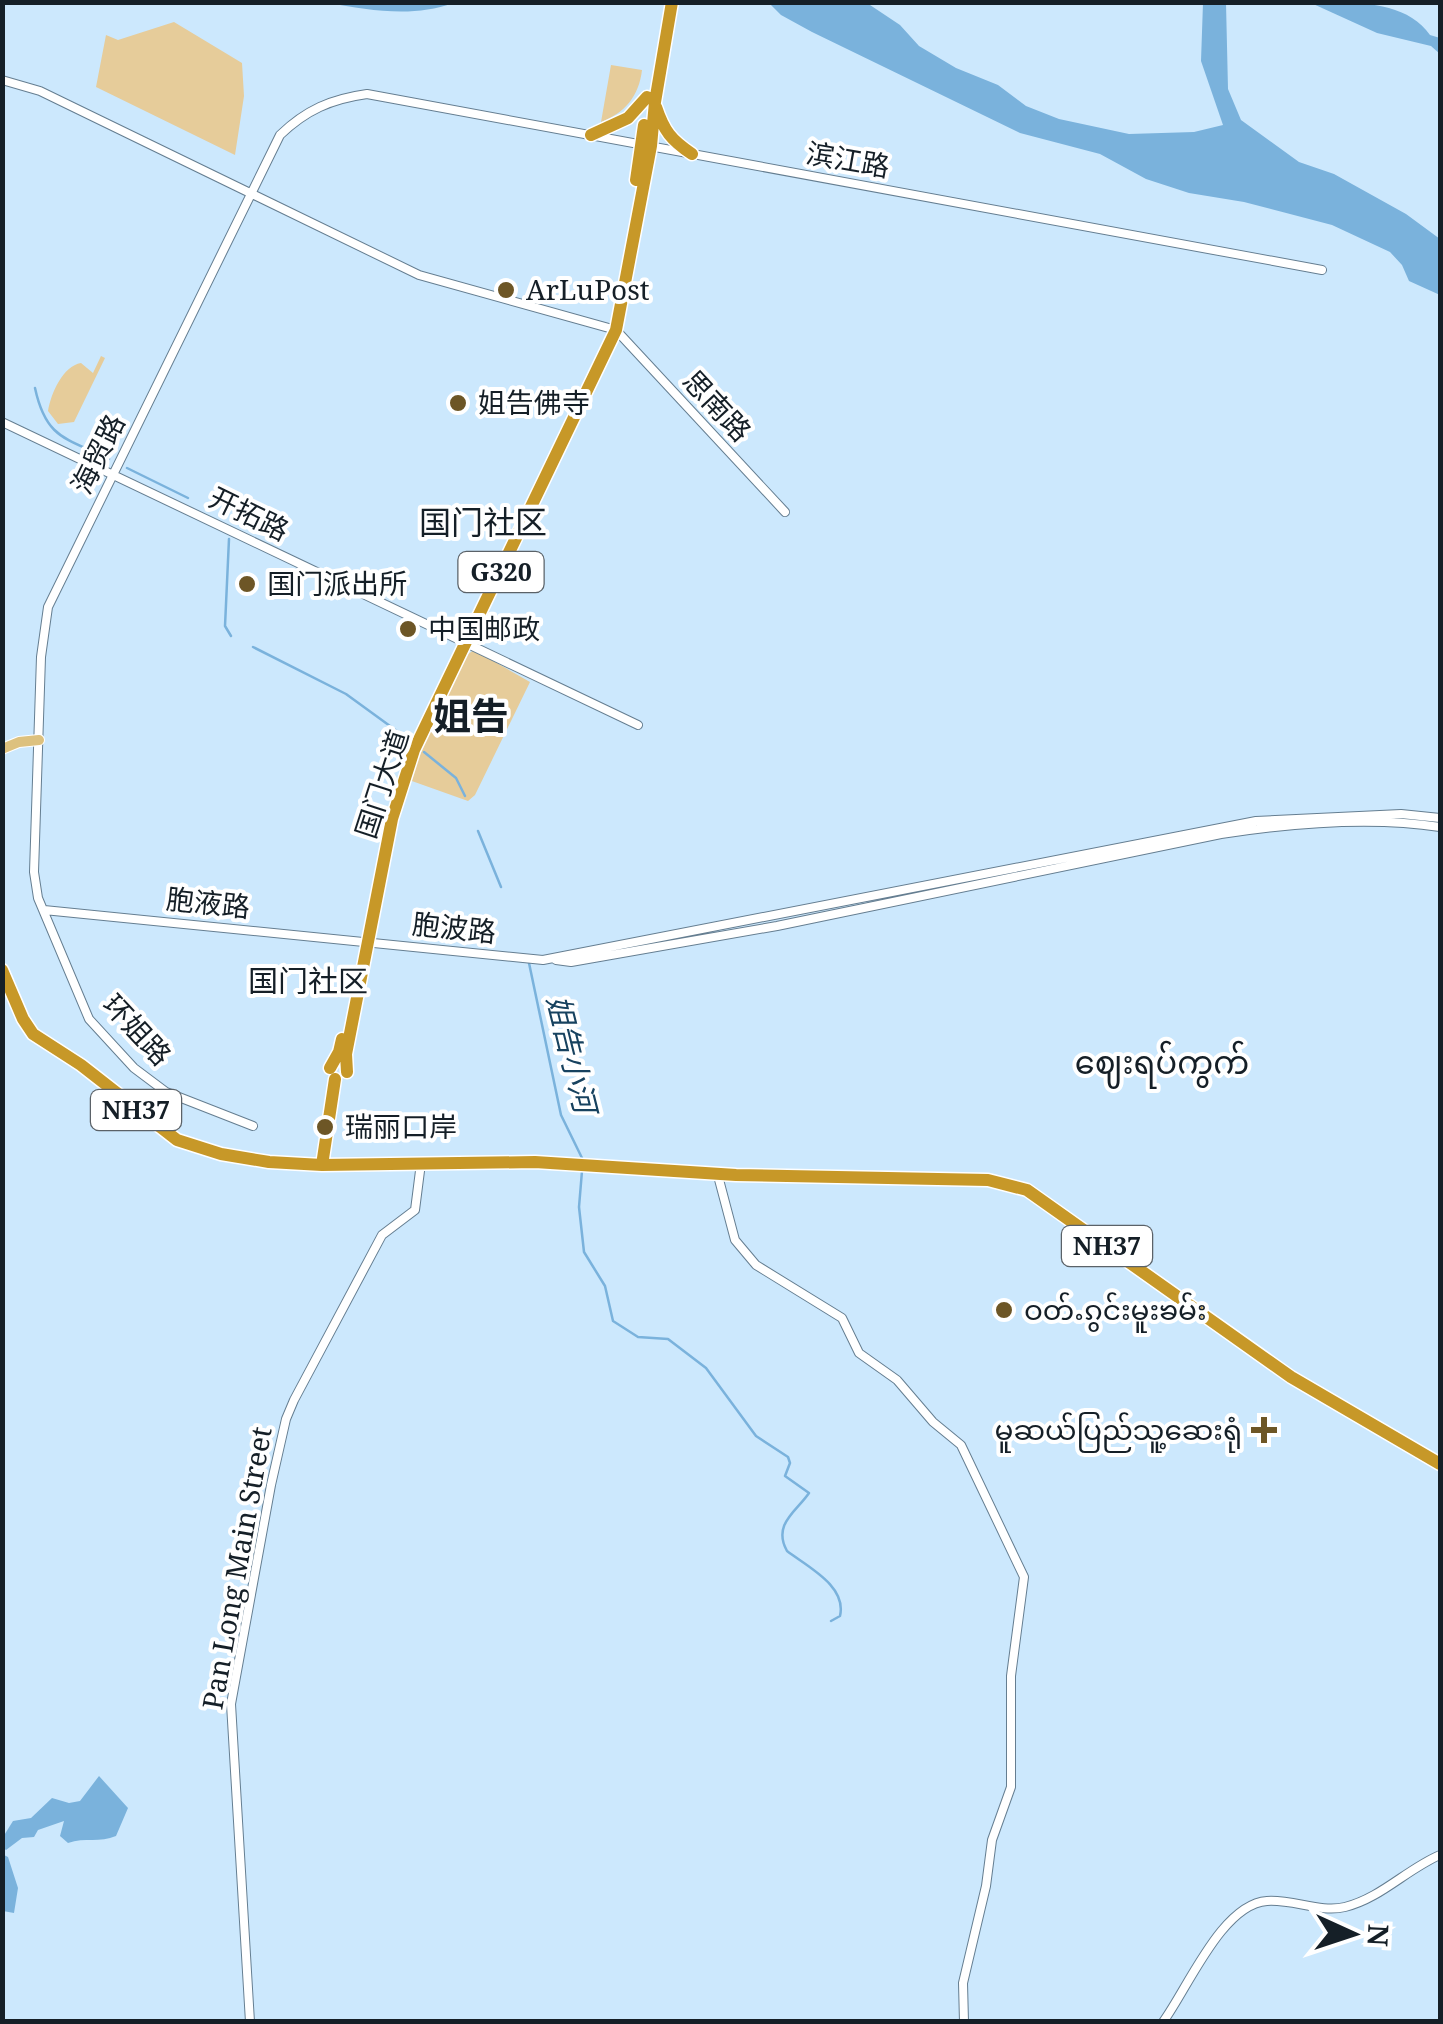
<svg xmlns="http://www.w3.org/2000/svg" width="1443" height="2024" font-family="'Noto Serif','Noto Sans SC','Noto Sans Myanmar',serif">
<style>
.green{fill:#e6cc9a}
.water{fill:#7ab2dc}
.lines{fill:none;stroke-linecap:round;stroke-linejoin:round}
.stream{stroke:#7ab2dc;stroke-width:2.5}
.minor-casing{stroke:#657e91;stroke-width:10}
.major-casing{stroke:#fff;stroke-width:12}
.highway-casing{stroke:#fff;stroke-width:15}
.minor{stroke:#fff;stroke-width:8}
.major{stroke:#ddc17e;stroke-width:10}
.highway{stroke:#c79828;stroke-width:12}
.poi-dot{fill:#6d5626;stroke:#fff;stroke-width:4}
.labels{text-anchor:middle;stroke-width:8;stroke-linejoin:round;paint-order:stroke}
.shield{fill:#fff;stroke:#5b6268;stroke-width:2.5}
.shield-label{font-size:25px;font-weight:bold;fill:#151f27}
.street-label{font-size:28px;fill:#151f27;stroke:#fff}
.poi-label{font-size:28px;fill:#151f27;stroke:#fff;text-anchor:start}
.neighbourhood-label{font-size:30px;fill:#151f27;stroke:#fff}
.water-label{font-size:30px;font-style:italic;fill:#17425f;stroke:#fff}
.quarter-label{font-size:32px;fill:#151f27;stroke:#fff}
.district-label{font-size:38px;font-weight:bold;fill:#151f27;stroke:#fff}
</style>
<rect width="100%" height="100%" fill="#cce8fd"/>
<!-- green -->
<path class="green" d="M174 22 242 63 244 96 235 155 96 87 106 35 118 40Z
M611 65 642 70C639 96 625 113 601 122Z
M101 356 105 358 74 422 58 424 48 411C51 393 63 366 81 363L93 373Z
M474 650 530 682 475 795 468 801 409 780 462 658Z"/>
<!-- water -->
<path class="water" d="M328 3 453 2V3C413 18 369 10 328 3Z
M769 3H867L900 25 919 46 956 68 998 85 1026 106 1059 119 1129 134 1194 132 1223 125 1201 61 1203 3H1226L1228 89 1241 120 1299 162 1334 174 1406 214 1440 239V295L1409 281 1402 265 1390 252 1332 225 1244 202 1189 193 1146 179 1100 154 1020 133 812 32 781 15Z
M1311 3C1352 2 1406 0 1430 35L1440 38V54L1431 46 1377 33Z
M99 1776 128 1808 116 1836C100 1843 85 1837 68 1843L60 1836 64 1821 38 1830 34 1837 22 1838 6 1850 3 1848V1837L13 1821 31 1818 52 1798 69 1803 80 1801Z
M2 1854 8 1857 18 1888 14 1913 3 1911Z"/>
<g class="lines">
<!-- stream -->
<path class="stream" d="M35 388C46 439 66 438 109 459
M127 468 188 498
M229 539 225 626 231 636
M253 647 346 694 401 734
M424 752 456 778 465 796
M478 831 501 887
M529 963 561 1115 582 1158
M582 1171 579 1207 584 1252 605 1286 613 1321 638 1337 668 1339 706 1368 756 1436 788 1457 790 1463 785 1476 809 1493C797 1511 772 1524 787 1551 808 1567 847 1586 840 1616L831 1621"/>
<!-- minor casing -->
<g class="minor-casing">
<path id="minor" d="M2 80 40 91 419 275 616 330 785 512
M2 422 638 725
M44 910 543 960 1256 821 1401 814 1440 818
M556 960 571 962 777 926 1221 834C1292 823 1369 816 1440 827
M253 1126 166 1092 134 1068 89 1019 38 898 34 872 41 657 48 607 280 135C306 110 331 99 367 94L1322 270
M717 1172 735 1240 756 1265 842 1318 859 1353 897 1380 933 1422 961 1445 1024 1577 1011 1676V1787L992 1840 986 1886 963 1983 964 2022
M250 2022 231 1704 271 1485 286 1419 294 1400 382 1235 415 1210 421 1163
M1163 2022C1188 1988 1222 1904 1267 1901 1293 1899 1320 1913 1345 1907 1381 1898 1407 1869 1440 1855"/>
</g>
<!-- major casing -->
<g class="major-casing">
<path id="major" d="M2 749 19 742 39 740"/>
</g>
<!-- highway casing -->
<g class="highway-casing">
<path id="highway" d="M656 107C664 131 671 140 692 154
M591 135 628 118 647 97
M636 180 644 125
M2 970 23 1019 33 1034 81 1065 177 1140 221 1154 269 1162 322 1165 535 1162 736 1175 988 1180 1027 1190 1291 1377 1440 1464
M330 1068 339 1052 342 1039
M347 1072 346 1054 392 819 414 750 616 330 651 146 655 102 672 2
M322 1165 335 1079"/>
</g>
<!-- minor -->
<use href="#minor" class="minor"/>
<!-- major -->
<use href="#major" class="major"/>
<!-- highway -->
<use href="#highway" class="highway"/>
</g>
<!-- markers -->
<g class="poi-dot">
<circle cx="506" cy="290" r="10"/>
<circle cx="458" cy="403" r="10"/>
<circle cx="247" cy="584" r="10"/>
<circle cx="408" cy="629" r="10"/>
<circle cx="325" cy="1127" r="10"/>
<circle cx="1004" cy="1310" r="10"/>
<path d="M1259 1415h10v10h10v10h-10v10h-10v-10h-10v-10h10z"/>
</g>
<g class="labels">
<!-- shield labels -->
<g class="shield">
<rect x="458.5" y="552" width="85" height="40" rx="8"/>
<rect x="91" y="1090" width="90" height="40" rx="8"/>
<rect x="1062" y="1226" width="90" height="40" rx="8"/>
</g>
<g class="shield-label">
<text x="501" y="581">G320</text>
<text x="136" y="1119">NH37</text>
<text x="1107" y="1255">NH37</text>
</g>
<!-- street labels -->
<g class="street-label">
<text transform="translate(848 160) rotate(10)" y="10">滨江路</text>
<text transform="translate(717 406) rotate(47)" y="10">思南路</text>
<text transform="translate(98 454) rotate(-64)" y="10">海贸路</text>
<text transform="translate(249 514) rotate(26)" y="10">开拓路</text>
<text transform="translate(382 784) rotate(-72)" y="10">国门大道</text>
<text transform="translate(208 903) rotate(6)" y="10">胞液路</text>
<text transform="translate(454 928) rotate(6)" y="10">胞波路</text>
<text transform="translate(137 1030) rotate(47)" y="10">环姐路</text>
<text transform="translate(237 1568) rotate(-80)" y="10">Pan Long Main Street</text>
</g>
<!-- poi labels -->
<g class="poi-label">
<text x="526" y="300">ArLuPost</text>
<text x="478" y="413">姐告佛寺</text>
<text x="267" y="594">国门派出所</text>
<text x="428" y="639">中国邮政</text>
<text x="345" y="1137">瑞丽口岸</text>
<text x="1024" y="1320">ဝတ်ႉၵွင်းမူးၶမ်း</text>
<text x="1242" y="1440" text-anchor="end">မူဆယ်ပြည်သူ့ဆေးရုံ</text>
</g>
<!-- neighbourhood labels -->
<g class="neighbourhood-label">
<text x="308" y="992">国门社区</text>
</g>
<!-- water labels -->
<g class="water-label">
<text transform="translate(571 1054) rotate(76)" y="10">姐告小河</text>
</g>
<!-- quarter labels -->
<g class="quarter-label">
<text x="483" y="534">国门社区</text>
<text x="1162" y="1074">ဈေးရပ်ကွက်</text>
</g>
<!-- district labels -->
<g class="district-label">
<text x="471" y="730">姐告</text>
</g>
</g>
<!-- border -->
<rect width="1443" height="2024" fill="none" stroke="#151f27" stroke-width="10"/>
<!-- north arrow -->
<g transform="translate(1353 1934) rotate(93)" stroke="#ffffff" stroke-width="8" paint-order="stroke">
<path d="M0-8L18 38L0 25L-18 38Z" fill="#151f27"/>
<text y="-15" font-size="28" font-weight="bold" text-anchor="middle" fill="#151f27">N</text>
</g>
</svg>
